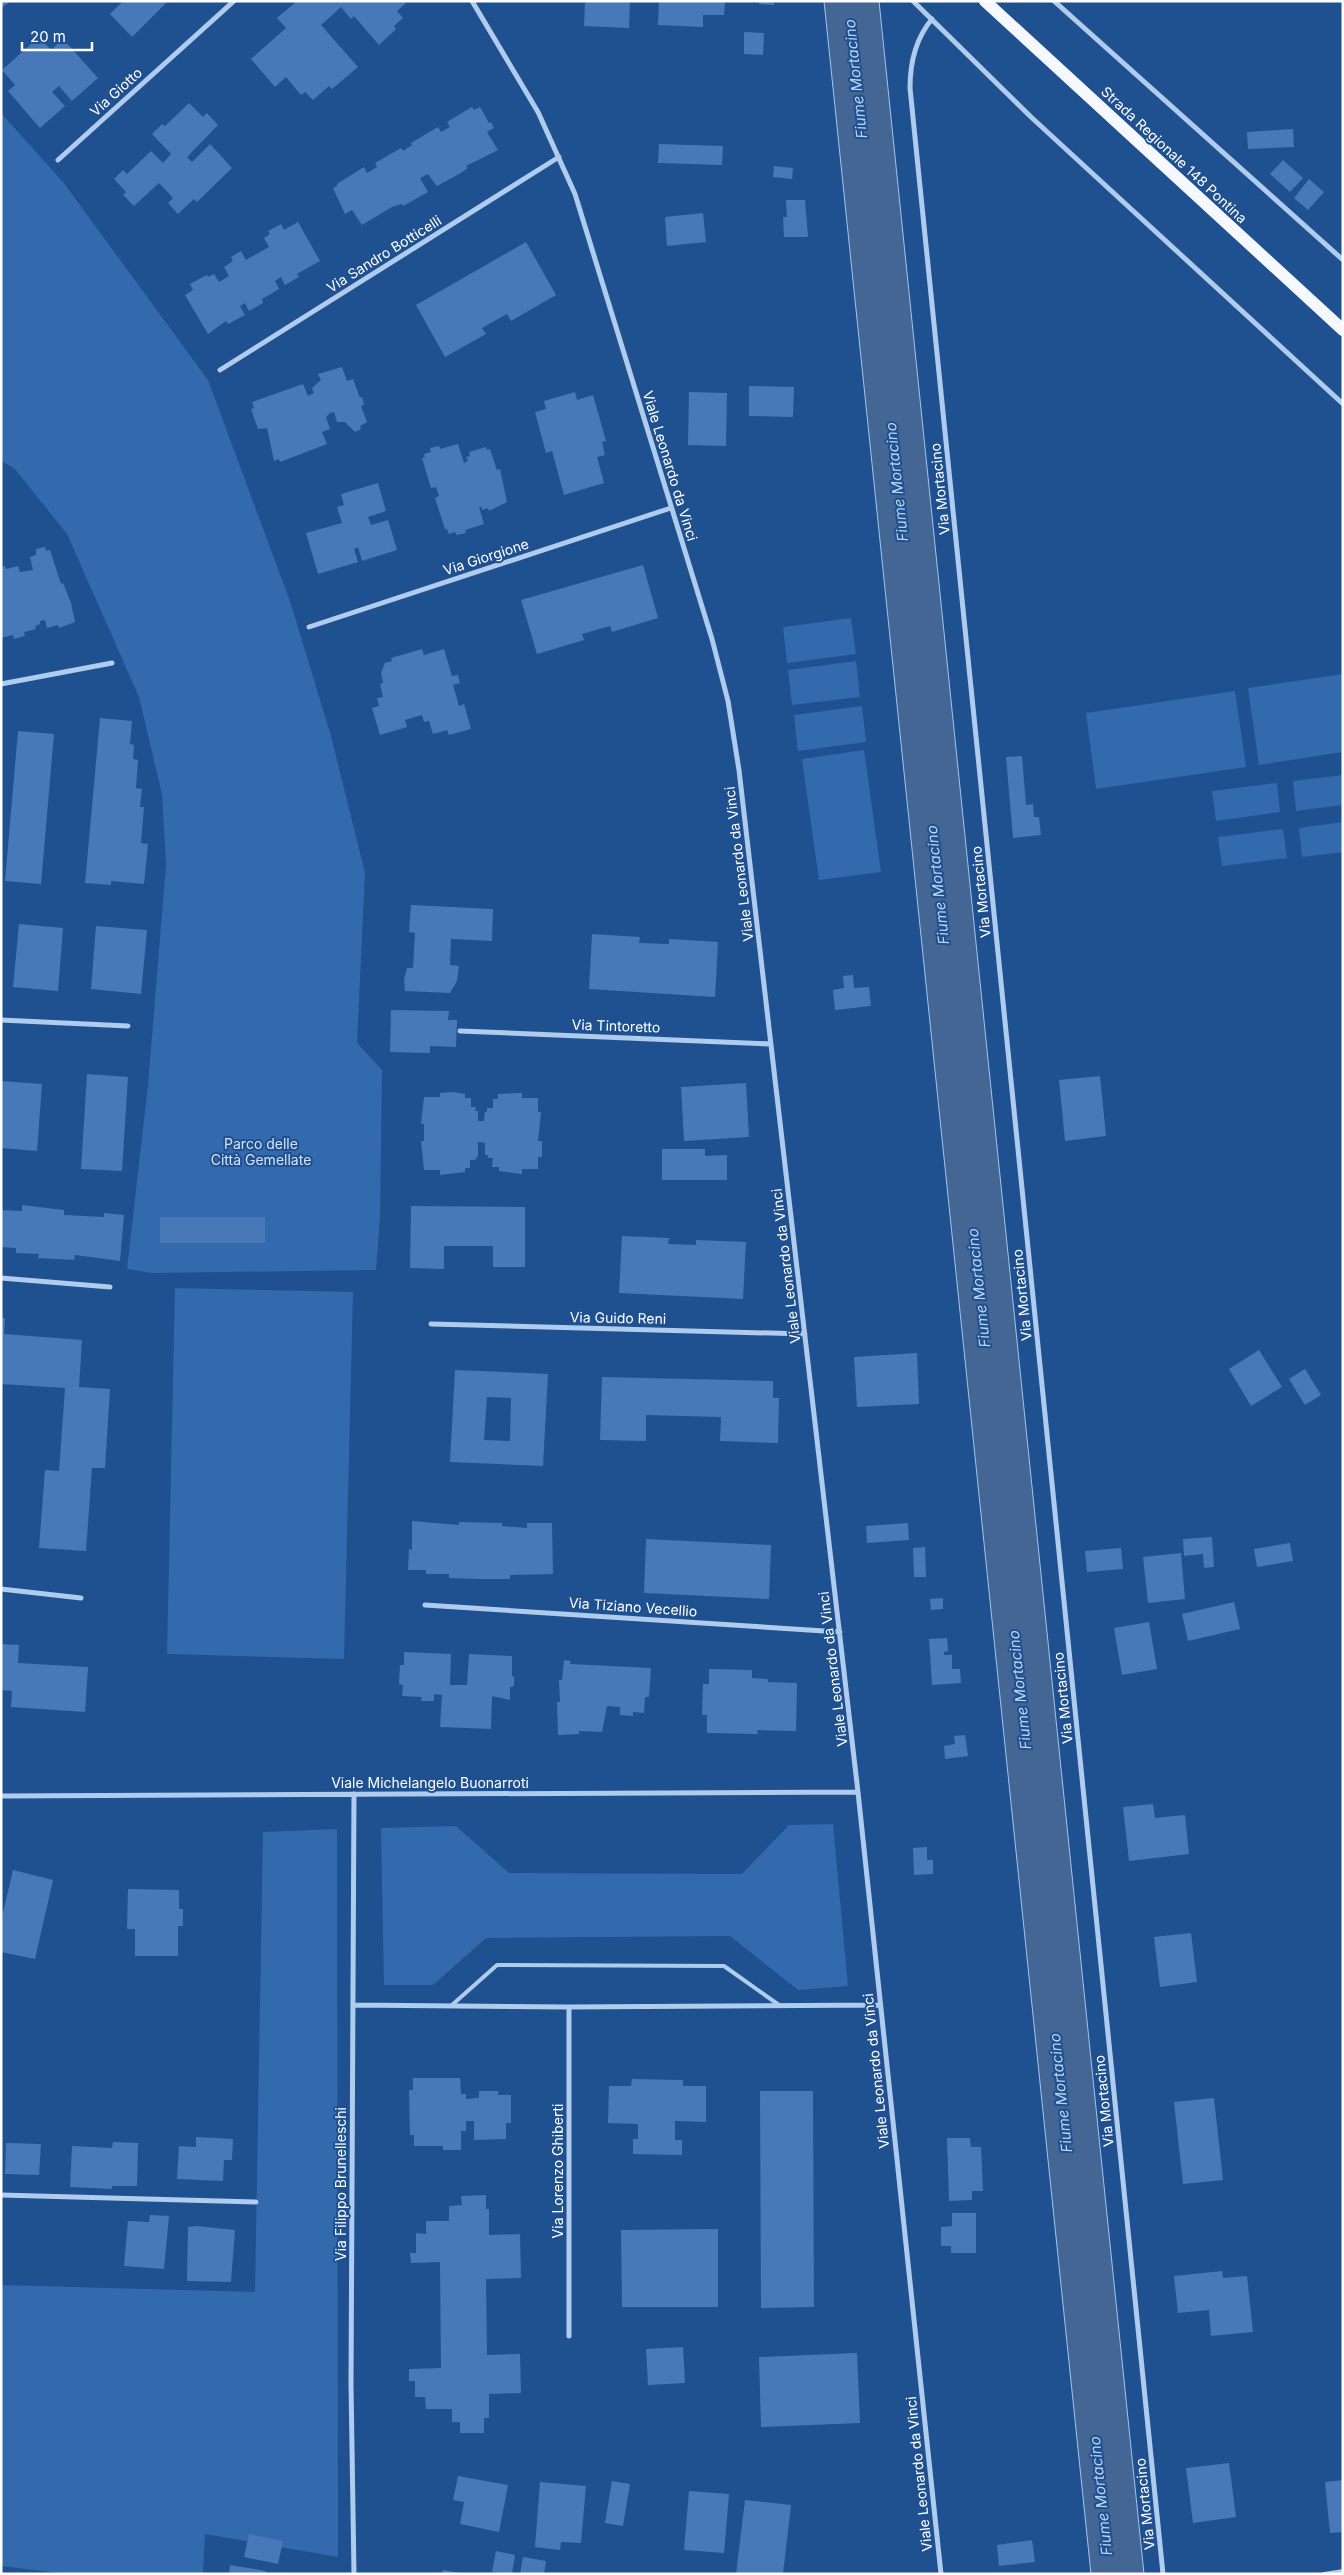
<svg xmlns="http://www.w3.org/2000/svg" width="1344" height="2575" font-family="Inter,sans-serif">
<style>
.green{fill:#3369ad}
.water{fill:#436694;stroke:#a3c5ee}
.building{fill:#4878b7;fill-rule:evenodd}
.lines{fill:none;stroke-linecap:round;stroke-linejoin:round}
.lane{stroke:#afcbed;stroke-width:4}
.street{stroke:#afcbed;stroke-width:5}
.primary{stroke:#f5f9ff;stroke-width:12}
.labels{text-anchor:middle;stroke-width:4;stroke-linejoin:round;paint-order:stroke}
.street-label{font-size:14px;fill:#fff;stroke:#1f5090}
.park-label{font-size:14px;fill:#d5e5f9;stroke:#1f5090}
.water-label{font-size:15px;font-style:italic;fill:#bbd5f4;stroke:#1f5090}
</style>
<rect width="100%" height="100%" fill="#1f5090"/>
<!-- green -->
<path class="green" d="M1 113 63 182 208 380 291 604 331 736 365 873 357 1043 382 1070 380 1217 376 1270 152 1273 127 1269 148 1085 166 865 162 794 139 697 67 534 14 468 1 461Z
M851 618 856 654 787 663 783 627Z
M856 661 860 697 792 705 788 670Z
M1343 674V752L1259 765 1248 688Z
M1235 691 1246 767 1096 789 1086 713Z
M862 706 866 742 798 751 794 715Z
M864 750 881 872 819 880 802 759Z
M1343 775V805L1296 811 1293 781Z
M1277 783 1280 812 1216 821 1212 791Z
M1343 822V852L1302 857 1299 828Z
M1283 829 1287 858 1222 866 1218 837Z
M175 1288 353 1292 344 1659 167 1654Z
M833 1824 848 1986 798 1990 730 1936 486 1938 433 1985H384L381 1828 456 1826 509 1873 742 1874 789 1825Z
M337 1829 338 2557 205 2534 203 2574H67L1 2566V2285L255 2292 263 1832Z"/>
<!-- water -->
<path class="water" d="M824 1H879L1144 2574H1091Z"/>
<!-- building -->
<path class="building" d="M1 1H11L1 8Z
M123 1H168L132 37 110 14Z
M297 1H404L406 3 397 11 403 18 394 26 396 29 379 45 354 16 351 19 341 7 321 25 358 67 332 89 329 86 313 100 305 92 301 95 286 77 275 87 251 59 286 28 277 18Z
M585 1 630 2 629 28 584 26Z
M659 1H725L724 15H703V27L658 25Z
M759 1H774V5L759 4Z
M744 32 764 33 763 55 744 54Z
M39 37 51 50 63 39 98 78 72 101 59 86 52 92 65 106 40 128 8 91 15 85 2 70Z
M189 103 203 117 207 113 218 125 187 157 192 162 210 144 232 168 197 202 194 199 178 214 168 203 173 198 159 183 134 206 123 195 126 192 114 179 123 170 127 174 151 151 163 163 171 154 152 134 162 124 165 126Z
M472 107 474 110 480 107 489 123 491 122 494 128 487 132 498 150 466 166 468 168 459 174 437 186 428 174 420 178 428 192 403 206 402 204 392 207 362 225 352 210 345 214 333 188 337 186V184L364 167 367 173 377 167 375 163 401 148 403 151 412 145 411 143 438 127 441 132 450 127 447 122Z
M1293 129 1294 147 1248 149 1247 132Z
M659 144 723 146 722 165 658 163Z
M1283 160 1303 178 1290 192 1270 174Z
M774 166 793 168 792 179 773 177Z
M1309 179 1324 192 1308 210 1294 198Z
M786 200H805L808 237H784L783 217H787Z
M703 213 706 242 667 246 665 217Z
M298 222 320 261 297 274 299 277 285 285 281 277 275 281 279 289 262 299 263 303 249 311 245 303 240 306 245 315 228 324 226 321 208 334 185 295 193 290 190 284 207 275 208 277 214 274 219 282 229 276 224 267 233 261 231 257 241 251 246 260 269 247 264 238 270 234 268 231 281 224 284 230Z
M526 242 556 295 511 321 507 314 482 328 486 334 445 357 416 305Z
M342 367 347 381 353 379 360 398 362 397 364 405 361 406 367 422 360 426 361 429 355 432 345 422H337L334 412 330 413 326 417 330 429 322 432 327 444 280 462 279 459 274 461 267 428 258 429 251 409 254 408 252 402 303 384 308 396 314 393 312 388 321 380 318 374Z
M749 386 794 387 793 417 749 416Z
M575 392 577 400 593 395 606 441 602 442 605 455 597 457 604 483 564 495 552 451 546 453 535 412 546 409 544 401Z
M689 392 727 393 726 446 688 445Z
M458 444 464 463 468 461 466 457 470 456 469 452 486 447 487 450 490 449 497 470 500 469 507 502 489 511 488 508 482 510V507H479L484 524 465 530 466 533 457 535 455 532 449 534 447 529H445L435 498 439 496 436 487 431 488 422 458 425 457 424 454 431 452 430 448 439 446 440 449Z
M378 483 386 511 368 517 371 525 388 520 397 550 362 561 358 547 354 549 358 562 318 574 306 533 342 523 337 507 344 505 341 494Z
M45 547 46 551 50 550 61 584 63 583 71 603 75 622 59 628 58 625 47 628 45 620 40 621V624L35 626 36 629 24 632 25 636 14 639 13 635 1 638V567L5 566 6 569 18 566 20 572 33 570 30 557 36 555V549Z
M643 565 658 618 612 632 610 626 582 634 584 640 537 654 521 600Z
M422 649 424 655 444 649 452 676 458 675 460 683 453 685 459 706 464 704 471 729 449 735 447 730 433 734 429 721 424 722 422 715 405 720 407 727 380 735 372 708 379 706 377 698 383 697 380 684 383 683 381 673 385 663 392 661 391 658Z
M100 718 132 721 130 744 134 745 133 759 138 760 136 788 142 789 140 807H144L141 843 148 844 144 884 111 881V885L85 883Z
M18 731 54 734 41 884 5 881Z
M1022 756 1026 805 1033 804 1034 817H1039L1041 835 1013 838 1006 757Z
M411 905 493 909 492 941 451 939 450 965 459 966 457 981 450 993 405 991 404 979 407 968H413L415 933 409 932Z
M19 924 63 928 58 991 13 987Z
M96 926 147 930 141 994 91 989Z
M592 934 640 937 639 943 669 944V939L718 942 715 997 589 989Z
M853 975 854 988 869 987 871 1006 835 1010 833 990 844 988 843 976Z
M391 1010 449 1011 448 1020H457L456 1047 430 1046V1053L390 1052Z
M87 1074 128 1077 122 1171 81 1169Z
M1100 1076 1106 1136 1065 1141 1059 1080Z
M1 1081 42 1084 37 1151 1 1148Z
M746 1083 749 1137 684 1141 681 1087Z
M453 1092 465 1094V1098H471V1107H476L475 1111H478V1121H484L485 1112H487V1108H493V1099H498V1094L522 1093V1098H538V1112H541L538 1141H542V1157H538V1169H522V1174L499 1171V1167H492L493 1158H488V1155H485V1143L478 1142V1156L475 1160H470V1168H465V1172L440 1175V1170H424L421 1141H424V1124H421L424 1097H440V1093Z
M662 1149H705V1156L727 1155V1180H662Z
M22 1205 64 1210V1215L104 1217V1213L124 1215 120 1261 75 1255 74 1260 38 1258 39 1254 16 1253V1248L1 1247V1210L22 1211Z
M411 1206 525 1207V1267H493V1246H444V1269L410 1268Z
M160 1217H265V1243H160Z
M622 1236 669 1238 668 1244 696 1245V1240L746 1242 743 1299 619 1293Z
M1 1318H5L4 1334 82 1340 79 1387 110 1389 105 1468H92L86 1551 39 1548 45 1470 59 1471 65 1388 1 1384Z
M1259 1350 1282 1387 1251 1406 1229 1369Z
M917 1353 919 1404 857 1407 854 1357Z
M1305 1369 1321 1395 1305 1405 1289 1379Z
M455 1370 548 1374 543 1466 450 1462ZM487 1397 511 1398 510 1441 484 1440Z
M602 1377 773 1381V1398H779L778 1443 720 1441 721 1417 646 1415V1441L600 1440Z
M412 1521 459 1525V1522L502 1523V1526L527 1528V1523H552L553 1574 510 1575V1579H479L449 1578V1574H426V1570H408L409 1549 412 1550Z
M908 1523 909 1540 867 1543 866 1526Z
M1212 1537 1214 1567 1204 1568 1203 1554 1184 1556 1183 1539Z
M646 1539 771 1545 769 1599 644 1593Z
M1290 1543 1293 1561 1257 1567 1254 1549Z
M925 1547 926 1577H914L913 1548Z
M1121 1548 1123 1569 1087 1572 1085 1551Z
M1181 1553 1185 1599 1148 1603 1143 1557Z
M943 1598V1609L931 1610 930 1599Z
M1234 1602 1240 1629 1188 1641 1182 1614Z
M1149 1622 1157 1669 1122 1675 1114 1628Z
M947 1638 948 1651 944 1652V1655H952V1669H960L961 1683 932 1685 929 1639Z
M1 1644 19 1645 18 1663 88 1667 85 1712 11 1707 12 1691 1 1690Z
M404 1652 451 1654 450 1685H467L469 1654 512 1656V1676L514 1677V1686L510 1687V1700L492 1696 491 1729 440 1727 442 1695 434 1694V1701H421L422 1697 402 1696 403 1685 399 1684 400 1665H404Z
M564 1660 571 1661 570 1664 651 1668 649 1697H645L644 1713 633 1712V1716L620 1715V1707L607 1706 602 1732 579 1731V1734L558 1735 557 1702H560L559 1680H562Z
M709 1669 752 1670V1678L768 1679V1682L797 1683 796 1731 757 1730 758 1734 707 1733V1715H702L703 1684H709Z
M965 1735 968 1756 945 1759 944 1746 955 1744 954 1736Z
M1153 1804 1155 1818 1185 1815 1189 1854 1129 1861 1123 1807Z
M927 1847V1860H933V1874L914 1875 913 1848Z
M13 1870 53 1880 35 1959 1 1952V1921Z
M128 1889 179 1890V1909H183V1926H178V1956H135V1929H127Z
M1191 1933 1197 1982 1160 1987 1154 1937Z
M413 2078H460L461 2094H466V2099L479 2098V2091H498V2095H511V2123H506V2139L474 2140V2121H466V2131H461V2150H443V2146H414V2135H410L409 2090H413Z
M632 2079 683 2080V2086H706V2122L675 2121V2140H682V2155L633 2154V2139H638V2124L608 2123 609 2086H631Z
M760 2091H813L814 2307 761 2308Z
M1214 2098 1223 2180 1183 2184 1174 2102Z
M196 2137 233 2139 232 2160H224L223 2181 177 2179 179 2146 196 2147Z
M947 2138H970L971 2147H981L983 2191H972V2200L949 2201Z
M113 2142 138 2143 137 2186H112V2189L70 2187 72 2146 112 2148Z
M6 2143 41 2144 39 2175 5 2174Z
M486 2195V2209H489V2235L520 2234 521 2278 486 2279 487 2355 520 2354 521 2393 489 2394V2418H484V2433H460V2422H452V2409H426L425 2397H415V2381H409V2369L441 2368 440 2262 411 2263 410 2253H416V2233L426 2234V2221H449V2206L462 2205 461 2196Z
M952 2213H976V2253H951V2246H941V2227L952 2226Z
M150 2215 169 2216 164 2269 124 2266 128 2221 149 2222Z
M197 2226 235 2230 231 2282 187 2281 188 2227Z
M718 2229V2307H622L621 2230Z
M1222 2271 1223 2278 1247 2276 1253 2332 1211 2336 1209 2310 1178 2313 1174 2276Z
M683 2347 685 2383 648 2385 646 2349Z
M857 2353 860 2423 761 2427 759 2357Z
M1229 2463 1236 2517 1193 2523 1186 2468Z
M458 2476 508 2485 499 2532 460 2524 464 2502 453 2500Z
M1343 2480V2532L1330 2533 1325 2482Z
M612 2481 630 2484 623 2526 605 2523Z
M540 2482 586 2486 581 2543 561 2542 560 2550 535 2547Z
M689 2491 729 2494 724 2553 684 2550Z
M745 2500 791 2505 783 2574H736Z
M249 2534 283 2541 278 2564 244 2557Z
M1032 2540 1035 2562 999 2566 997 2545Z
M496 2551 515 2555 512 2574 492 2572Z
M523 2557 546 2561 544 2574H520Z
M230 2565 266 2571 265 2574H229Z
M443 2570 460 2573V2574H442Z"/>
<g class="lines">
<!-- lane -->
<path class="lane" d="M452 2005 497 1965 724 1966 779 2005
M1324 2574 1343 2571"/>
<!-- street -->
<path class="street" d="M472 1 538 112 575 194 712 639 728 701 739 770 858 1792 941 2574
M913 1 1031 117 1343 404
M1054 1 1343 260
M932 19C916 38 910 64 910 88L1163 2574
M58 160 234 1
M220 370 559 157
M309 627 671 508
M1 684 112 663
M1 1020 128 1026
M460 1031 771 1044
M1 1278 110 1287
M431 1324 805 1334
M1 1589 81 1598
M425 1605 840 1632
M354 1794 351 2384 354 2574
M1 1796 858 1792
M353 2005 569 2007 880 2005
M569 2007V2336
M1 2195 256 2202"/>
<!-- primary -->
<path class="primary" d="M985 1 1343 330"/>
</g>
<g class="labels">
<!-- street labels -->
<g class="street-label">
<text transform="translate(116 92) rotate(-42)" y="5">Via Giotto</text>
<text transform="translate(1174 155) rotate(43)" y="5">Strada Regionale 148 Pontina</text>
<text transform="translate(384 254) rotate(-32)" y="5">Via Sandro Botticelli</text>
<text transform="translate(670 466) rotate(73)" y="5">Viale Leonardo da Vinci</text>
<text transform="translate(940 489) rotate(-96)" y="5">Via Mortacino</text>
<text transform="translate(486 557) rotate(-18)" y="5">Via Giorgione</text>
<text transform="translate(739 864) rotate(-97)" y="5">Viale Leonardo da Vinci</text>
<text transform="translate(981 892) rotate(-96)" y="5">Via Mortacino</text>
<text transform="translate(616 1026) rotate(2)" y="5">Via Tintoretto</text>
<text transform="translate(786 1266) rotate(-97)" y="5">Viale Leonardo da Vinci</text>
<text transform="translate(1022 1295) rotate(-96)" y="5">Via Mortacino</text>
<text transform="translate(618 1318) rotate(1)" y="5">Via Guido Reni</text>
<text transform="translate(633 1607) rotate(4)" y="5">Via Tiziano Vecellio</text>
<text transform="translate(833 1669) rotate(-97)" y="5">Viale Leonardo da Vinci</text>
<text transform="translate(1063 1698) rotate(-96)" y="5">Via Mortacino</text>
<text x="430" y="1788">Viale Michelangelo Buonarroti</text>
<text transform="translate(876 2071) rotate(-96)" y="5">Viale Leonardo da Vinci</text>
<text transform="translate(1104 2101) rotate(-96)" y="5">Via Mortacino</text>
<text transform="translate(558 2171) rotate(-90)" y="5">Via Lorenzo Ghiberti</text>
<text transform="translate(341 2184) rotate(-90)" y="5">Via Filippo Brunelleschi</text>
<text transform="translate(919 2474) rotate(-96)" y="5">Viale Leonardo da Vinci</text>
<text transform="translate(1145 2504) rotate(-96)" y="5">Via Mortacino</text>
</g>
<!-- park labels -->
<g class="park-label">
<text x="261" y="1149">Parco delle<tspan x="261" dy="16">Città Gemellate</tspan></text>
</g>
<!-- water labels -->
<g class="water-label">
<text transform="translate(856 79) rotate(-96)" y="5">Fiume Mortacino</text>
<text transform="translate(897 482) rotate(-96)" y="5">Fiume Mortacino</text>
<text transform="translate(938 885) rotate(-96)" y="5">Fiume Mortacino</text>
<text transform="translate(979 1288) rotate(-96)" y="5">Fiume Mortacino</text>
<text transform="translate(1020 1690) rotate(-96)" y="5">Fiume Mortacino</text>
<text transform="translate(1061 2093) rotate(-96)" y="5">Fiume Mortacino</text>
<text transform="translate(1101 2496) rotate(-96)" y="5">Fiume Mortacino</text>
</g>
</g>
<!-- border -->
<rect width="1344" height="2575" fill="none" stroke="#ffffff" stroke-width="5"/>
<!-- scale -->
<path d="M22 42v8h70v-8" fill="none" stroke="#ffffff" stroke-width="2.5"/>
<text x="30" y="42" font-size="15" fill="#ffffff" stroke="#1f5090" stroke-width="4" paint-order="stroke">20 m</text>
</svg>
